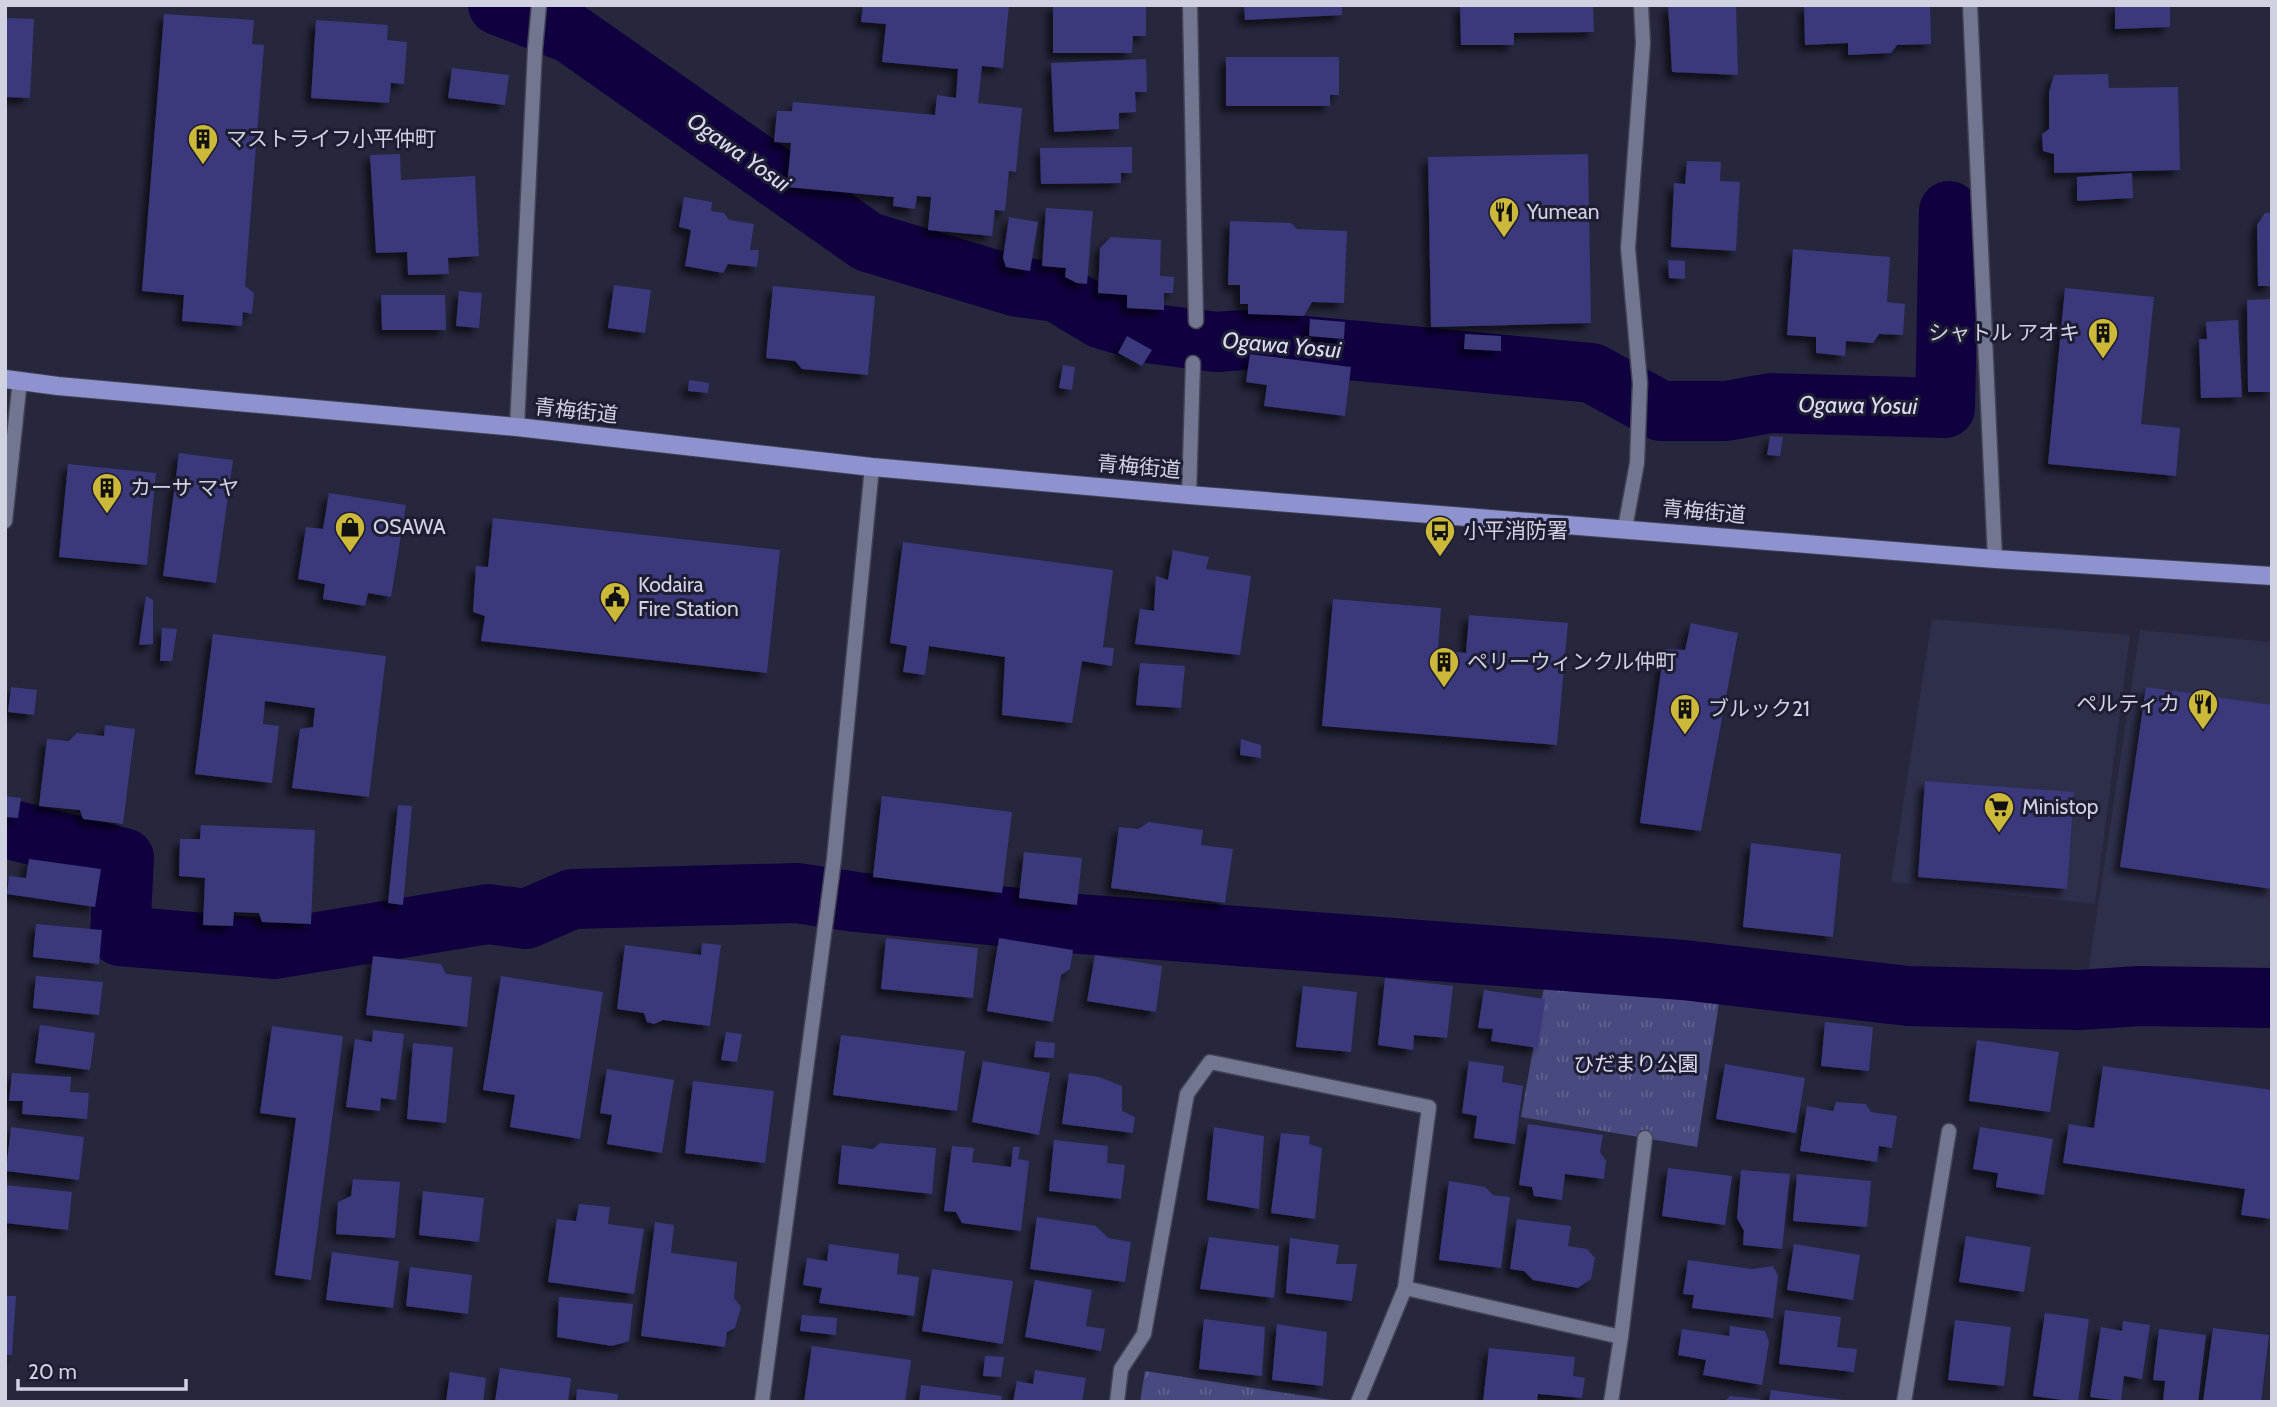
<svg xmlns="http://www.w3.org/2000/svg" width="2277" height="1407" font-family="Cabin,'Noto Sans JP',sans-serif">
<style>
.built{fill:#2e2f4b}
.grass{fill:url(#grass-tufts)}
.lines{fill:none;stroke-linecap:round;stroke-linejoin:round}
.canal{stroke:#100040;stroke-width:60}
.building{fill:#3a387b;filter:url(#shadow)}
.minor-casing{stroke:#414254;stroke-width:17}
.primary-casing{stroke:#414254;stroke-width:20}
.minor{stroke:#737690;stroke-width:14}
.primary{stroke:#8e92ce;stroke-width:18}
.labels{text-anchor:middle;stroke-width:6;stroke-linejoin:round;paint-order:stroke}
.poi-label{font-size:21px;fill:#d1d2e1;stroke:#1d1d33;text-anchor:start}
.street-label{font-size:21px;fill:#d1d2e1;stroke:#1d1d33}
.park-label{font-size:21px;fill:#dbddf1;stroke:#1d1d33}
.water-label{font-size:23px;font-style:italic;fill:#d9dbef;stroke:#1d1d33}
</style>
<defs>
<pattern id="grass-tufts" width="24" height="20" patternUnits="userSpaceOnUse" patternTransform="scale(1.75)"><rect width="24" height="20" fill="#48497e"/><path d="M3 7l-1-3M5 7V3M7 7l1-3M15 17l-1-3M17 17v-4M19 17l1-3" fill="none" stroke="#616290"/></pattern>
<filter id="shadow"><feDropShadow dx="-6" dy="6" stdDeviation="3.5" flood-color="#0009"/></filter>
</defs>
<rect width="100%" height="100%" fill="#26273d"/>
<!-- built -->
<path class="built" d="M1932 619 2130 635 2095 904 1891 882Z
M2140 630 2272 642V988L2086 986Z"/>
<!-- grass -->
<path class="grass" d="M1544 987 1720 996 1697 1147 1521 1117Z
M1145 1371 1332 1400 1140 1402Z"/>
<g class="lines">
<!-- canal -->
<path class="canal" d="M498 5 570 33 868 242 1018 287 1057 292 1102 319 1154 334 1216 342 1243 340 1592 373 1661 411H1726L1771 403 1945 408 1949 211
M5 828 124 858 120 936 275 949 488 914 526 919 572 899 797 893 856 902 1080 924 1683 970 1908 996 2080 1000 2139 996 2272 998"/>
</g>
<!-- building -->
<path class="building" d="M863 5H1009L1003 68 982 66 978 103 1022 108 1016 172 1009 171 1005 211 995 210 992 236 928 230 931 197 917 196 915 209 893 206 894 197 787 187 791 143 774 142 777 111H792L793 102 935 115 937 95 956 98 958 69 882 62 886 24 861 22Z
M1053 5H1146V36H1133L1132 53H1053Z
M1244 5H1342V15L1245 20Z
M1460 5H1593L1594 32 1514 33V45H1461Z
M1668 5H1736L1738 75 1672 72Z
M1804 5H1930L1931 44 1897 45 1891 53 1848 55V43L1805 45Z
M2115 5H2170V27L2115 29Z
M164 14 254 20 252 44 264 45 245 286 254 293 252 314 243 312 242 326 182 321 184 295 142 291Z
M5 18 34 19 30 98 5 97Z
M316 20 388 25 387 40 407 42 404 84 391 83 389 103 311 98Z
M1226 57H1339V95H1330V106H1226Z
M1146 59 1147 92H1135L1136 112 1119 113V129L1054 132 1051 63Z
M452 68 509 75 505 105 448 98Z
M2108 74 2109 88 2178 87 2180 170 2054 173V154L2043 151 2042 134 2049 129V92L2054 75Z
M1132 147V173H1121V183L1041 184 1040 148Z
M400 154 401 180 475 176 479 256 448 258 449 274 408 275 407 252 376 253 370 155Z
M1588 154 1591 323 1431 327 1428 157Z
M1687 161 1721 162 1720 181 1740 182 1736 251 1671 247 1674 183 1685 184Z
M2132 173 2133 198 2077 201V177Z
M684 197 712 202 711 211 724 213 729 220 754 224 750 250H759L757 267 728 264 723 273 685 266 691 230 679 227Z
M1046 208 1093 211 1087 284 1077 283 1065 277 1066 268 1042 266Z
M2265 213H2272V286H2258L2257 225Z
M1009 217 1038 222 1030 271 1006 267 1003 258Z
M1230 221 1291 223 1297 229 1347 231 1344 303 1312 302 1304 316 1248 314V304H1240V285H1228Z
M1111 237 1161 240 1160 276 1174 277 1173 293H1164V310L1127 308V295L1098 293 1100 248Z
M1793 249 1890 257 1887 302 1905 304 1903 335 1879 334 1873 343 1846 341 1845 356 1816 353V337L1787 335Z
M1668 260 1685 261V279L1669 278Z
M614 285 651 290 645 333 608 328Z
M773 286 875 296 868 375 802 369 795 361 766 358Z
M2065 288 2154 297 2141 424 2180 428 2176 476 2048 464Z
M459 291 482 293 479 328 456 326Z
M381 295H445L446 330H382Z
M2272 299V392H2248L2247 300Z
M1310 319 1345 322 1344 339 1309 336Z
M2238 320 2242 397 2201 398 2199 339H2207L2206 322Z
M1465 334 1501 336V351L1464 349Z
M1127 336 1152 350 1142 366 1118 353Z
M1250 354 1351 367 1345 416 1264 406 1267 385 1246 382Z
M1063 365 1075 367 1072 390 1059 388Z
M689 380 709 383 708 393 688 391Z
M1770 436 1783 437 1780 456 1767 455Z
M179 453 233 460 216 583 163 576Z
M68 464 156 473 147 565 59 557Z
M329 493 406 505 391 597 368 593 365 606 323 599 325 584 298 579 306 527 323 529Z
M493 518 780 550 767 673 481 641 485 616 473 612 476 566 488 567Z
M903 542 1113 570 1103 647 1114 648 1112 666 1082 661 1072 723 1002 715 1005 657 929 646 925 675 903 672 907 646 890 643Z
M1173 550 1209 557 1206 569 1251 576 1240 655 1135 644 1140 609 1154 611 1156 576 1168 580Z
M146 596 153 600V644L139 645Z
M1333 599 1441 608 1438 650 1466 653 1469 615 1568 623 1557 745 1322 726Z
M1691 623 1738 633 1701 831 1640 823 1664 649 1685 650Z
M162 628 177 629 172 661H160Z
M213 634 386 656 369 797 292 788 300 729 313 727 315 708 265 701 263 724 279 726 272 783 195 774Z
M1140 663 1185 666 1181 708 1136 705Z
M11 687 37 690 34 715 8 712Z
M2146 687 2272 705V889L2120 867Z
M105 725 135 729 123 824 83 819 80 810 39 806 47 739 69 741 77 733 104 736Z
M1241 739 1261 745V758L1240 755Z
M1925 781 2074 792 2067 889 1918 877Z
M5 796 21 798 18 818 5 817Z
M882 796 1012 812 1002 893 873 877Z
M398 805 412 806 403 905 388 903Z
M1149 822 1203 830 1201 845 1233 849 1225 903 1111 888 1119 827 1138 829Z
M201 825 315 830 311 924 262 922 259 913 234 912 233 926 203 925 205 878 179 876 180 839H200Z
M1751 843 1841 854 1833 937 1743 927Z
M1024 852 1082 858 1077 905 1019 898Z
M29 859 101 869 95 907 7 894 9 876 26 878Z
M36 924 102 930 99 964 33 957Z
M886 938 978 948 973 998 881 989Z
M999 938 1073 950 1070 969 1061 975 1053 1022 987 1011Z
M702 943 721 945 710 1026 663 1020 654 1024 647 1022 644 1013 617 1009 625 945 701 955Z
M1095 955 1162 966 1156 1012 1087 1001Z
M373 956 441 964 446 974 472 977 467 1027 366 1015Z
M36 976 103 982 99 1015 33 1008Z
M501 976 603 992 580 1139 510 1127 515 1095 483 1090Z
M1385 978 1453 986 1447 1038 1414 1035 1413 1050 1378 1045Z
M1303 986 1357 992 1351 1052 1296 1047Z
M1484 990 1545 999 1538 1048 1491 1041 1493 1029 1478 1028Z
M1825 1022 1873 1027 1869 1071 1821 1066Z
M40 1025 95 1033 90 1070 35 1063Z
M272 1026 343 1036 311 1280 275 1275 296 1118 260 1113Z
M373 1030 404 1034 396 1100 381 1098 380 1111 346 1107 355 1039 372 1042Z
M726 1032 742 1034 737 1062 721 1060Z
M841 1035 965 1051 957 1111 833 1095Z
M1977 1040 2059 1052 2050 1112 1969 1101Z
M1036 1041 1055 1043 1054 1058 1034 1057Z
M413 1043 453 1047 446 1123 407 1119Z
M983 1061 1050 1073 1039 1135 972 1122Z
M1469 1061 1504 1066 1502 1082 1523 1086 1515 1144 1474 1138 1477 1116 1462 1113Z
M1725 1064 1805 1078 1796 1133 1716 1119Z
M2103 1066 2272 1090V1219L2241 1215 2245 1189 2063 1163 2069 1124 2094 1128Z
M607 1069 674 1080 662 1153 607 1144 612 1115 600 1113Z
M12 1073 71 1077 70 1092 89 1093 87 1119 22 1114 23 1101H9Z
M1069 1073 1099 1077 1122 1086V1111L1135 1117 1133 1133 1062 1124Z
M693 1081 774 1091 765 1163 685 1153Z
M1836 1102 1866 1104 1871 1112 1897 1116 1892 1148 1879 1146 1877 1162 1800 1151 1807 1106 1833 1111Z
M1528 1124 1603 1135 1600 1152 1606 1161 1604 1179 1565 1174 1562 1200 1534 1196 1532 1187 1519 1185Z
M11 1127 84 1137 79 1180 6 1171Z
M1214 1127 1264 1136 1259 1209 1207 1200Z
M1980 1127 2053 1139 2044 1195 1996 1187 1998 1173 1973 1169Z
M1281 1133 1310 1136 1309 1144 1322 1148 1315 1219 1271 1213Z
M1054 1140 1108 1146 1107 1163 1125 1165 1121 1199 1049 1191Z
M880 1143 936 1148 932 1194 838 1184 842 1145 873 1149Z
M952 1146 974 1148 972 1162 1011 1167 1013 1147H1020L1018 1159 1029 1161 1021 1231 962 1223 956 1212 944 1211Z
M1668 1168 1732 1176 1725 1225 1662 1216Z
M1741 1170 1790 1174 1782 1249 1743 1245 1744 1231 1737 1218Z
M1797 1174 1871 1181 1867 1227 1793 1221Z
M353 1179 400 1182 395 1238 336 1234 338 1202 351 1196Z
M1449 1181 1485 1187 1493 1195 1510 1197 1501 1268 1439 1260Z
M5 1185 72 1192 68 1230 5 1223Z
M423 1191 484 1198 479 1242 419 1235Z
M579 1204 610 1207 608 1224 644 1229 634 1294 548 1282 557 1219 576 1221Z
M1037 1217 1096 1226 1108 1238 1131 1242 1125 1282 1030 1269Z
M1517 1219 1571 1226 1568 1246 1587 1249 1595 1258 1591 1279 1578 1288 1533 1280 1524 1271 1510 1269Z
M655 1222 674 1225 671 1253 737 1262 734 1298 741 1307 735 1328 727 1332 725 1347 641 1336Z
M1966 1236 2031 1247 2024 1292 1959 1282Z
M1209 1237 1279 1246 1274 1298 1200 1289Z
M1290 1238 1339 1245 1336 1264H1357L1352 1301 1286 1293Z
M829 1244 899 1254 897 1274 919 1277 914 1316 819 1303 822 1288 803 1285 807 1258 827 1261Z
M1794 1244 1860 1255 1853 1300 1787 1290Z
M332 1252 399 1261 393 1308 326 1300Z
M1688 1260 1752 1269 1773 1266 1778 1276 1773 1318 1692 1308 1694 1295 1683 1294Z
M410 1267 472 1275 468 1314 406 1306Z
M932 1269 1013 1281 1003 1344 922 1331Z
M1035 1280 1092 1290 1086 1326 1105 1329 1101 1351 1025 1337Z
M5 1296H16L12 1355H5Z
M559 1297 633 1304 629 1341 612 1346 557 1337Z
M1785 1310 1841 1317 1837 1347 1857 1349 1854 1372 1779 1364Z
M2045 1313 2089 1319 2078 1402 2033 1396Z
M802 1315 837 1318 836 1335 800 1331Z
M1204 1319 1265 1327 1262 1376 1199 1369Z
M1955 1320 2011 1327 2004 1386 1948 1380Z
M2123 1321 2150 1325 2142 1379 2124 1376 2121 1401 2090 1397 2101 1327 2122 1331Z
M1277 1324 1327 1332 1323 1386 1272 1380Z
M1730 1326 1765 1331 1769 1342 1762 1385 1703 1375 1706 1360 1678 1355 1682 1329 1729 1336Z
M2213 1328 2269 1335 2261 1402H2203Z
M2159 1329 2206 1335 2198 1402H2163L2165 1381 2153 1380Z
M812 1346 911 1360 905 1402H804Z
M1489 1348 1575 1357 1573 1376 1585 1378 1582 1398 1538 1394 1537 1402H1483Z
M985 1356 1004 1357 1001 1377 983 1376Z
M500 1368 571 1378 568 1402H495Z
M1035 1370 1086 1378 1082 1402H1013L1017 1381 1033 1384Z
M450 1372 486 1378 483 1402H446Z
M921 1385 1002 1396 1001 1402H919Z
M577 1389 618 1394 617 1402H576Z
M1771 1390 1844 1400V1402H1769Z
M1730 1396 1760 1399 1759 1402H1724Z"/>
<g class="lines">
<!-- minor casing -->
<g class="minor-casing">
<path id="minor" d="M1190 5 1196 321
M1970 5 1995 559
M517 427 535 49 539 5
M1189 495 1193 363
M5 521 20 380
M1625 528 1637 463 1640 383 1628 248 1643 43 1641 5
M1405 1288 1621 1337
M762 1402 834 859 872 467
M1117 1402 1121 1369 1144 1334 1187 1094 1210 1062 1429 1107 1405 1288 1358 1402
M1611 1402 1621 1337 1645 1138
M1904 1402 1949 1131"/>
</g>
<!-- primary casing -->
<g class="primary-casing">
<path id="primary" d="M5 379 58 386 517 427 872 467 1189 495 1995 559 2272 576"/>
</g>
<!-- minor -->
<use href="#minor" class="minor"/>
<!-- primary -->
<use href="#primary" class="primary"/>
</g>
<!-- icons -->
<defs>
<g id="building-pin" transform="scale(1.575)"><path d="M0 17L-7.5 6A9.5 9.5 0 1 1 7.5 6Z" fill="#ccb939" stroke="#1d1d33"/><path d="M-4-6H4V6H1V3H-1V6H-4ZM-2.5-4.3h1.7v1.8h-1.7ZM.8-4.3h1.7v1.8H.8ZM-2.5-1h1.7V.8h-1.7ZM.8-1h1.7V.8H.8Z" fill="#111"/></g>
<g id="restaurant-pin" transform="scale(1.575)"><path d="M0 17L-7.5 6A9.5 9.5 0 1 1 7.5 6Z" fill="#ccb939" stroke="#1d1d33"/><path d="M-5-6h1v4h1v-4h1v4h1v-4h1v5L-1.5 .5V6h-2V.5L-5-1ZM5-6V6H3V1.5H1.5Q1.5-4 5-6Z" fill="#111"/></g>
<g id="shop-pin" transform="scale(1.575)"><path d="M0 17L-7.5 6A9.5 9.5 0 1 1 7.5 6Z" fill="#ccb939" stroke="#1d1d33"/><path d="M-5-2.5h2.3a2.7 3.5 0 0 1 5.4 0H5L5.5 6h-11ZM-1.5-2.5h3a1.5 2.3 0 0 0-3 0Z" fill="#111"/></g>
<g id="bus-pin" transform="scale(1.575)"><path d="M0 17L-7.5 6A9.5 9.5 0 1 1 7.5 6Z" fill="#ccb939" stroke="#1d1d33"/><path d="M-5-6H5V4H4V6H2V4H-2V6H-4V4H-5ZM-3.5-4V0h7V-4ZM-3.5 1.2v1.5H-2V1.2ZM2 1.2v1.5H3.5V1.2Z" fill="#111"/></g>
<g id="civic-pin" transform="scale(1.575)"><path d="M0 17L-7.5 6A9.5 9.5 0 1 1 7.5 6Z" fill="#ccb939" stroke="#1d1d33"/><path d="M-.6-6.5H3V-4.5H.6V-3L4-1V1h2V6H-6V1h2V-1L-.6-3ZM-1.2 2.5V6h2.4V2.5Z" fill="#111"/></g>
<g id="supermarket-pin" transform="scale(1.575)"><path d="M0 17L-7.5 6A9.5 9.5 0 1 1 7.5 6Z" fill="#ccb939" stroke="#1d1d33"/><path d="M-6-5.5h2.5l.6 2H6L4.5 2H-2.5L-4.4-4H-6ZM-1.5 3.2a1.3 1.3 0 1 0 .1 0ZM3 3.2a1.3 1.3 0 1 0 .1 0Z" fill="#111"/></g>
</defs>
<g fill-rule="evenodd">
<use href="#building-pin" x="203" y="139"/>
<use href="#restaurant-pin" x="1504" y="212"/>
<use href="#building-pin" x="2103" y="333"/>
<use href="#building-pin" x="107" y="488"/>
<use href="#shop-pin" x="350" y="527"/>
<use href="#bus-pin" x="1440" y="531"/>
<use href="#civic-pin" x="615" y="597"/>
<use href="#building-pin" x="1444" y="662"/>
<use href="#restaurant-pin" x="2203" y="704"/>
<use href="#building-pin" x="1685" y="709"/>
<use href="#supermarket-pin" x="1999" y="807"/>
</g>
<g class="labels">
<!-- poi labels -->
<g class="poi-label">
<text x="226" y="146">マストライフ小平仲町</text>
<text x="1527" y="219">Yumean</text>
<text x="2080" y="340" text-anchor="end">シャトル アオキ</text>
<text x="130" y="495">カーサ マヤ</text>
<text x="373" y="534">OSAWA</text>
<text x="1463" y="538">小平消防署</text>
<text x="638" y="592">Kodaira<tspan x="638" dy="24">Fire Station</tspan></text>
<text x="1467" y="669">ペリーウィンクル仲町</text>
<text x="2180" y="711" text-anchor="end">ペルティカ</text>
<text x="1708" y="716">ブルック21</text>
<text x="2022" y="814">Ministop</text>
</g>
<!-- street labels -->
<g class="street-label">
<text transform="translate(576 411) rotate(6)" y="7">青梅街道</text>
<text transform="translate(1139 467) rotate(5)" y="7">青梅街道</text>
<text transform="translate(1704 512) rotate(5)" y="7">青梅街道</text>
</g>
<!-- park labels -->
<g class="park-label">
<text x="1636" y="1071">ひだまり公園</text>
</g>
<!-- water labels -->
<g class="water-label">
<text transform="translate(739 152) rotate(35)" y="8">Ogawa Yosui</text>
<text transform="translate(1282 345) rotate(5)" y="8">Ogawa Yosui</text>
<text transform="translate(1858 405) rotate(1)" y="8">Ogawa Yosui</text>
</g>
</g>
<!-- border -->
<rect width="2277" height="1407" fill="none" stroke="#d1d2e1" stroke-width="14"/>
<!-- scale -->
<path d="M18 1379v10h168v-10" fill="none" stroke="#d1d2e1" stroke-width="3.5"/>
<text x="28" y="1379" font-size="21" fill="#d1d2e1" stroke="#1d1d33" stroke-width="5" paint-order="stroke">20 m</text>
</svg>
